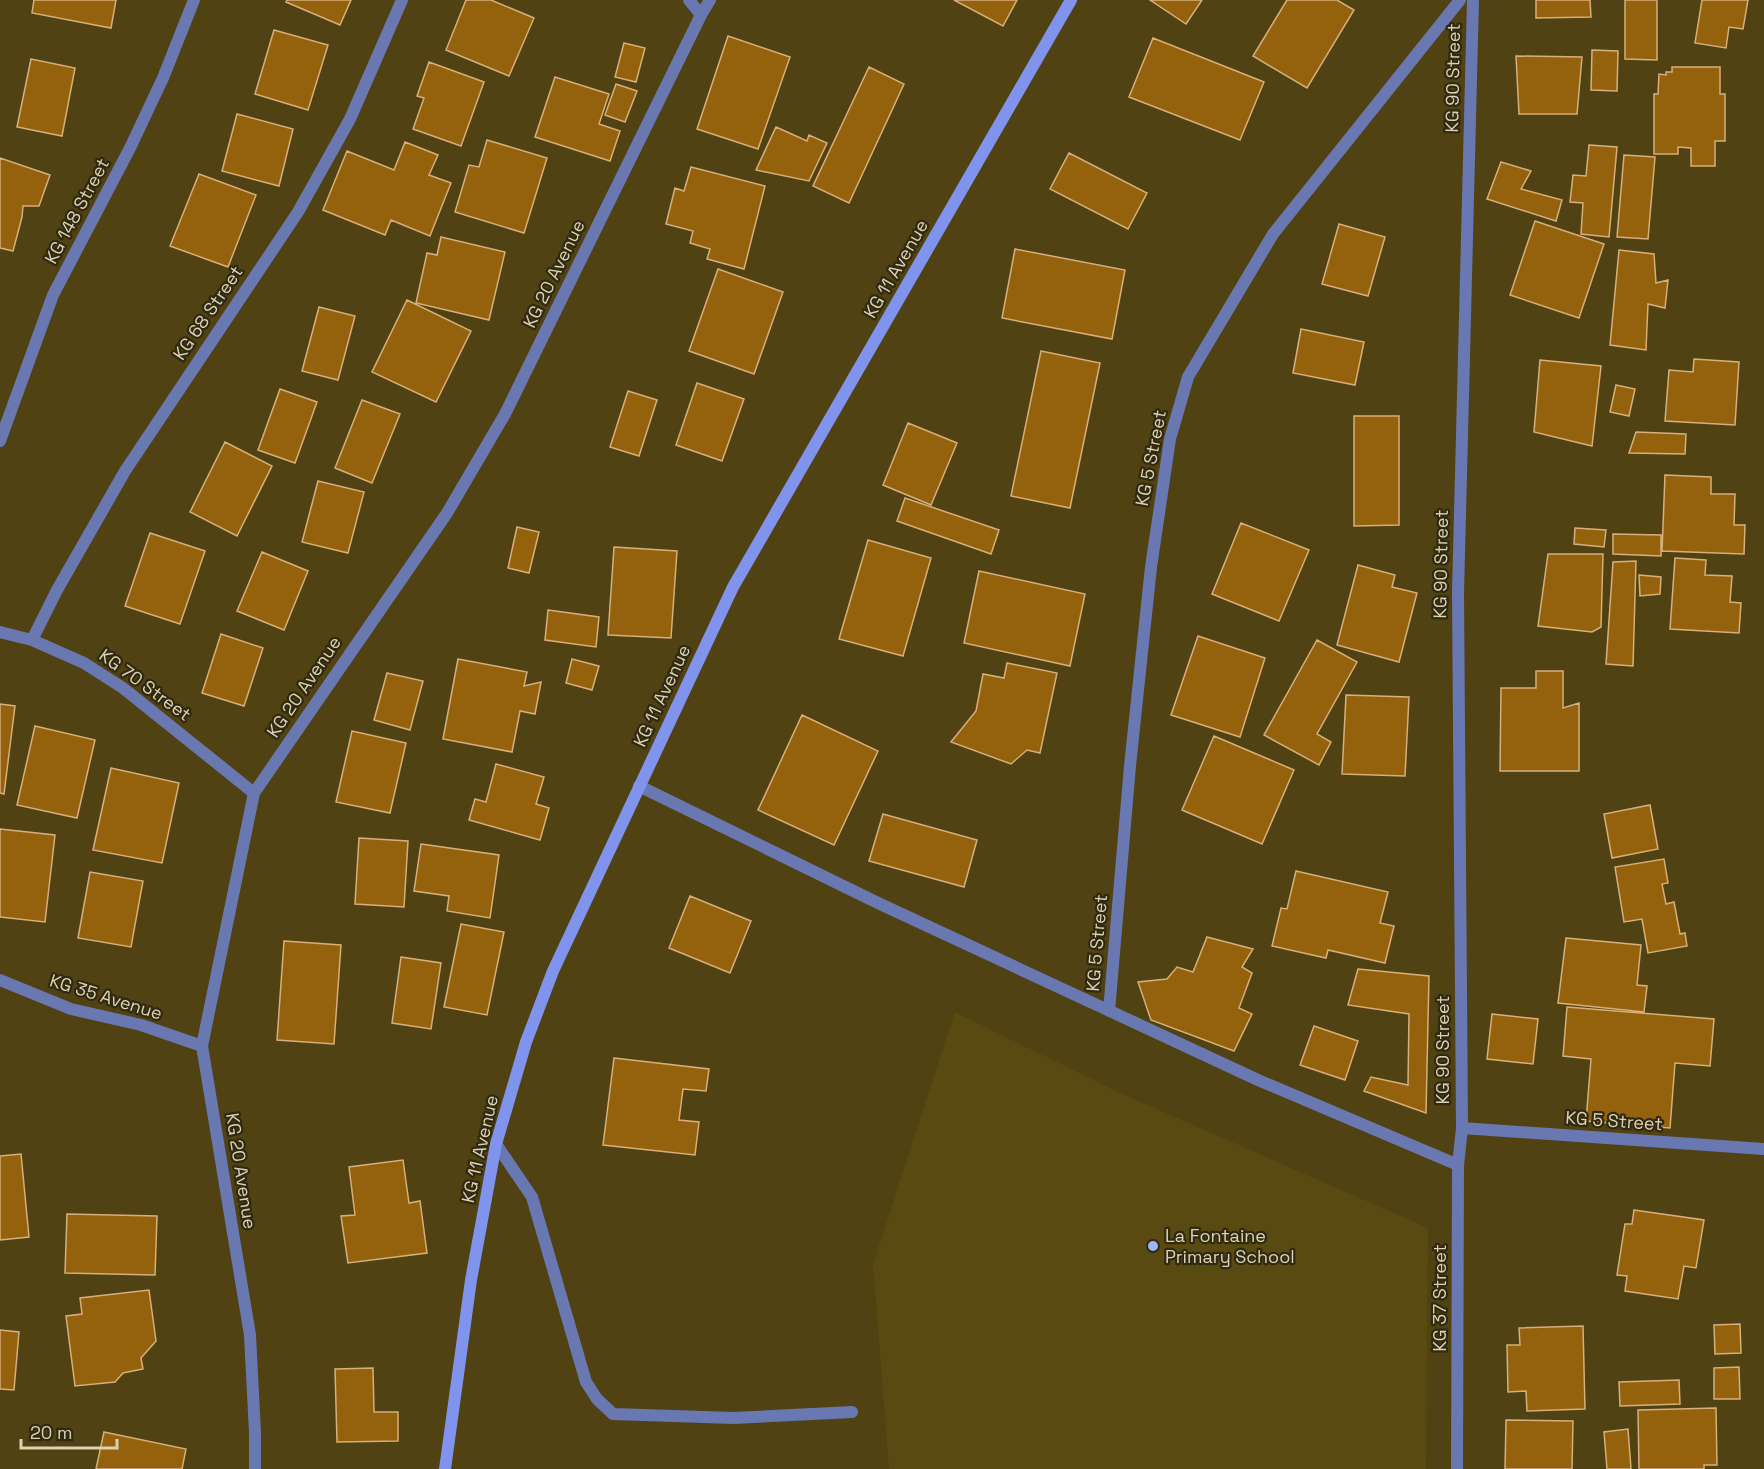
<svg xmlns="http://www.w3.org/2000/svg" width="1764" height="1469" font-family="'Space Grotesk',sans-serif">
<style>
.built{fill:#594a12}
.building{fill:#94620d;stroke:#d7af7b;stroke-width:1.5}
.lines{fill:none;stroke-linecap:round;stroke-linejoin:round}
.service{stroke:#6a78b1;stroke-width:12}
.minor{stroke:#6a78b1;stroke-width:12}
.secondary{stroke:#8094ee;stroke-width:12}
.poi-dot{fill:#a0b3fd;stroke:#312910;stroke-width:2}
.labels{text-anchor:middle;stroke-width:4.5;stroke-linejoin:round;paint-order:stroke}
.street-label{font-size:18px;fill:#dbd2b4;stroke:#312910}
.poi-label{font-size:18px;fill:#dbd2b4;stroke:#312910;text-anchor:start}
</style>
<rect width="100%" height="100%" fill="#504213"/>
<!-- built -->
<path class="built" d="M955 1012 1118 1092 1428 1228 1426 1469H889L873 1264Z"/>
<!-- building -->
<path class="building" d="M34 0H116L111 28 32 13Z
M287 0H351L340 25 286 2Z
M466 0H491L534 18 509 76 446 50Z
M954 0H1017L1003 26Z
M1150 0H1202L1186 24Z
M1287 0H1337L1354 10 1307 88 1253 56Z
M1536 0H1590L1591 17 1536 18Z
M1625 0H1657V60L1625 59Z
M1702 0H1748L1743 29 1729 27 1726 48 1695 43Z
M274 30 328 45 308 110 255 94Z
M728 36 790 57 758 149 697 129Z
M1153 38 1264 82 1240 140 1129 97Z
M624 43 645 48 636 82 615 77Z
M1592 50 1618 51 1617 91 1591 90Z
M1516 56 1582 57 1577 114H1519Z
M31 59 75 68 62 136 17 127Z
M429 62 484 82 461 146 413 129 424 98 417 96Z
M869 67 904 84 849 203 813 186Z
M1672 67H1720V94H1725V141H1715V166H1691V148L1678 147V154H1654V94H1658L1659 74 1666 75V72H1672Z
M555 77 609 94 599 124 620 131 610 161 535 137Z
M616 84 637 91 625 122 605 115Z
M237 114 293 129 279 186 222 171Z
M776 127 807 141 809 135 827 143 809 181 756 170Z
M487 140 547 158 524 233 455 212 469 165 479 167Z
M405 142 438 155 429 175 451 183 430 236 391 220 385 235 323 210 347 151 394 170Z
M1589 145 1617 147 1609 237 1581 234 1583 203 1570 202 1573 175 1586 176Z
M1069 153 1147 193 1128 229 1050 189Z
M1624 155 1655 157 1648 239 1617 237Z
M0 158 50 175 39 206H23L22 217 13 251 0 248Z
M1501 162 1531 171 1521 189 1562 200 1556 221 1487 199Z
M691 167 765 186 744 269 707 259 710 249 690 243 693 231 666 224 675 188 684 191Z
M199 174 256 195 228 267 170 246Z
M1535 221 1604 244 1579 318 1510 295Z
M1339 224 1385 237 1368 296 1322 284Z
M441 237 505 252 489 320 416 303 427 253 437 255Z
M1015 249 1125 270 1112 339 1002 318Z
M1619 250 1654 254 1656 283 1668 280 1665 308 1648 304 1646 350 1610 345Z
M718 269 783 292 754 374 689 351Z
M407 300 471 331 436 402 372 372Z
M319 307 355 316 338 380 302 371Z
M1301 329 1364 342 1355 385 1293 373Z
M1041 351 1100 363 1070 508 1011 496Z
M1694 359 1739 362 1735 425 1665 421 1669 370 1693 372Z
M1540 360 1601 366 1592 446 1534 432Z
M697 383 744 399 722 461 676 445Z
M1616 385 1635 389 1629 416 1610 412Z
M280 389 317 402 295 463 258 450Z
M628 391 657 400 639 456 610 447Z
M362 400 400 414 372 483 335 468Z
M1354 416H1399V525L1354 526Z
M908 423 957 443 931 505 883 485Z
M1636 432 1686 434 1685 454 1629 453Z
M225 442 272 466 237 536 190 512Z
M1665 475 1711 477V494H1735L1734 525H1745L1744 554 1662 551Z
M318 481 364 492 348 553 302 542Z
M905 498 999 530 991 554 897 521Z
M1241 523 1309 550 1279 621 1212 594Z
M517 527 539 532 529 573 508 568Z
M1575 528 1606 530 1604 547 1574 544Z
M150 533 205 551 180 624 125 606Z
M1613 534 1661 535V556L1613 554Z
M868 540 931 558 903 656 839 639Z
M614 547 677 551 671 638 608 635Z
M262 552 308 571 284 630 237 611Z
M1548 554H1603L1601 627 1592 632 1538 626Z
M1675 558 1706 560 1705 575 1732 576 1730 602 1741 603 1739 633 1670 629Z
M1636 561 1633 666 1606 664 1613 562Z
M1358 565 1395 575 1392 587 1417 593 1399 662 1337 645Z
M979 571 1085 594 1070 666 964 643Z
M1639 575 1661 577 1660 594 1640 596Z
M548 610 599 617 596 647 545 640Z
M221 634 263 648 244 706 202 693Z
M1198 636 1265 658 1240 737 1171 715Z
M1317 640 1357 662 1317 734 1331 742 1319 765 1264 735Z
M458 659 527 672 524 686 541 682 535 714 520 711 512 752 443 739Z
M572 659 599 666 592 690 566 683Z
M1007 663 1057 673 1040 753 1027 750 1011 764 951 742 976 711 983 674 1004 678Z
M1536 671H1563V708L1579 703V771H1500L1501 688H1536Z
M387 673 423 681 410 730 374 720Z
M1346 695 1409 697 1405 776 1342 774Z
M0 704 15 706 4 794 0 793Z
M802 715 878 751 834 845 758 810Z
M35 726 95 740 77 818 17 805Z
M352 731 406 743 390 813 336 802Z
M1214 736 1294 770 1262 844 1182 810Z
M496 764 544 777 536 804 549 808 540 840 469 820 475 799 486 802Z
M111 768 179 783 162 863 93 850Z
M1650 805 1658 849 1612 858 1604 814Z
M883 814 977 840 964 887 869 861Z
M0 829 55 835 45 922 0 917Z
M359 838 408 841 404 907 355 904Z
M421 844 499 855 490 918 447 911 449 896 414 891Z
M1664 859 1668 883 1662 884 1666 904 1674 902 1680 934 1685 933 1687 946 1648 953 1642 919 1624 922 1615 867Z
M1296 871 1388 892 1380 923 1394 926 1385 963 1328 950 1326 958 1272 946 1281 908 1287 909Z
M90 872 143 881 131 947 78 938Z
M690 896 751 921 730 973 669 948Z
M461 924 504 932 487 1015 444 1007Z
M1207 937 1253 949 1242 967 1252 973 1239 1008 1252 1014 1234 1051 1151 1020 1138 982 1167 979 1177 967 1193 972Z
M1566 938 1641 945 1637 985 1647 986 1644 1012 1558 1003Z
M284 941 341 945 334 1044 277 1040Z
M401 957 441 963 431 1029 392 1023Z
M1358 969 1429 976 1426 1113 1364 1091 1371 1077 1408 1085 1409 1014 1348 1005Z
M1567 1007 1714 1019 1710 1066 1675 1063 1670 1128 1586 1121 1591 1059 1563 1056Z
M1492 1014 1538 1019 1533 1064 1487 1059Z
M1314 1026 1358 1041 1345 1080 1300 1065Z
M614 1058 709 1069 706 1091 683 1089 679 1120 699 1122 695 1155 603 1145Z
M21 1154 29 1237 0 1240V1156Z
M403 1160 409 1203 420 1201 427 1253 348 1263 341 1216 355 1215 349 1167Z
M1634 1210 1704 1220 1696 1268 1684 1266 1678 1299 1625 1291 1627 1276 1617 1275 1625 1224H1632Z
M67 1214 157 1216 155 1275 65 1273Z
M149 1290 156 1341 141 1358 143 1369 123 1373 115 1382 75 1386 66 1316 82 1314 80 1298Z
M1740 1324 1741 1353 1715 1354 1714 1325Z
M1583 1326 1585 1409 1527 1411 1526 1391 1508 1392 1507 1345H1520L1519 1328Z
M0 1330 19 1332 14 1390 0 1389Z
M1739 1367 1740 1399H1714V1368Z
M373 1368 374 1412H398V1441L337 1442 335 1369Z
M1679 1380 1680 1404 1620 1406 1619 1382Z
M1716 1408 1717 1465H1704V1469H1639L1638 1410Z
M1506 1420 1573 1421 1572 1469H1505Z
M1628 1429 1631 1469H1607L1604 1432Z
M104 1432 186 1449 182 1469H96Z"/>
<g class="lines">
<!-- service -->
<path class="service" d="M496 1144 532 1197 586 1382 597 1399 613 1414 734 1418 852 1412"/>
<!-- minor -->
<path class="minor" d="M689 0 701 15
M0 441 53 295 130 148 163 78 194 0
M0 632 32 640 84 663 123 688 254 793
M32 640 57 590 125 471 298 212 350 119 402 0
M639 786 878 903 1258 1080 1458 1165
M0 980 71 1009 141 1025 202 1046
M1109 1011 1130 766 1151 567 1170 439 1188 377 1273 234 1460 0
M1462 1128 1764 1149
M255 1469V1433L250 1335 202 1046 254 793 447 513 505 414 701 15 710 0
M1457 1469 1458 1165 1462 1128 1458 593 1473 0"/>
<!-- secondary -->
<path class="secondary" d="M445 1469 471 1280 496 1144 526 1042 553 971 733 587 1071 0"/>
</g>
<!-- markers -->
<circle class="poi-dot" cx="1153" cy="1246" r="6"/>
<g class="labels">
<!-- street labels -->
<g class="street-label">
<text transform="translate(1453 78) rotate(-89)" y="6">KG 90 Street</text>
<text transform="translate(77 211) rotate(-62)" y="6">KG 148 Street</text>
<text transform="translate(896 269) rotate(-60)" y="6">KG 11 Avenue</text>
<text transform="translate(554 274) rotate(-64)" y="6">KG 20 Avenue</text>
<text transform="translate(208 313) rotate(-56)" y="6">KG 68 Street</text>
<text transform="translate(1151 458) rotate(-79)" y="6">KG 5 Street</text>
<text transform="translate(1441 564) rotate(-89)" y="6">KG 90 Street</text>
<text transform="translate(145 685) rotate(36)" y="6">KG 70 Street</text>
<text transform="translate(304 687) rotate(-56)" y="6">KG 20 Avenue</text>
<text transform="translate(662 696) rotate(-65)" y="6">KG 11 Avenue</text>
<text transform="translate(1097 943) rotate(-85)" y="6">KG 5 Street</text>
<text transform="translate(106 997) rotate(17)" y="6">KG 35 Avenue</text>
<text transform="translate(1443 1050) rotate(-90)" y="6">KG 90 Street</text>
<text transform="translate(1614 1121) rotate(4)" y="6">KG 5 Street</text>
<text transform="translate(480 1149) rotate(-77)" y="6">KG 11 Avenue</text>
<text transform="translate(241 1171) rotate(81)" y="6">KG 20 Avenue</text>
<text transform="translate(1440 1298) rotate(-90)" y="6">KG 37 Street</text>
</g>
<!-- poi labels -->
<g class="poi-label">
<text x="1165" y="1242">La Fontaine<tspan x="1165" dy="21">Primary School</tspan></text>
</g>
</g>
<!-- scale -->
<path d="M21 1439v9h96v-9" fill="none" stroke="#dbd2b4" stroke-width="3"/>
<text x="30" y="1439" font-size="18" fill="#dbd2b4" stroke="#312910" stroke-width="4.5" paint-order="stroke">20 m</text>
</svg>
